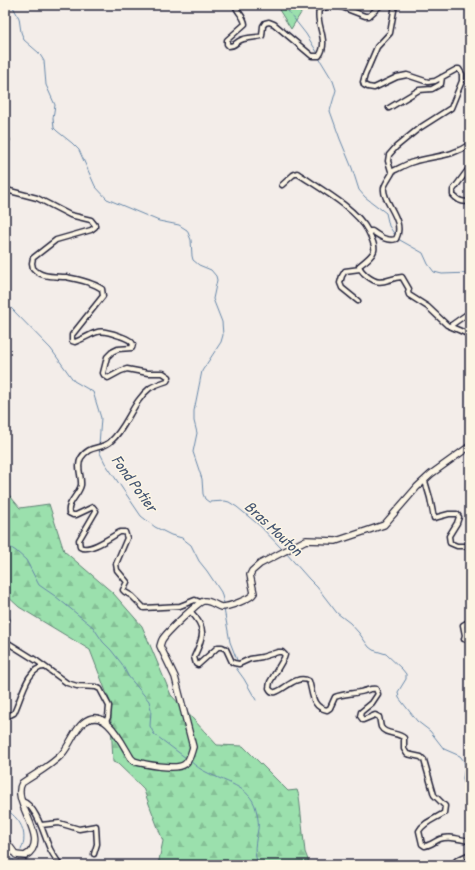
<svg xmlns="http://www.w3.org/2000/svg" width="475" height="870" font-family="'Patrick Hand',sans-serif">
<style>
.green{fill:#9be0ad;stroke:#5e8174}
.forest{fill:url(#forest-firs);stroke:#5e8174}
.lines{fill:none;stroke-linecap:round;stroke-linejoin:round}
.stream{stroke:#6687a9;stroke-width:1}
.street-casing{stroke:#22223b;stroke-width:7}
.secondary-casing{stroke:#22223b;stroke-width:8}
.street{stroke:#fcf5e5;stroke-width:4}
.secondary{stroke:#fcf5e5;stroke-width:5.5}
.labels{text-anchor:middle;stroke-width:3;stroke-linejoin:round;paint-order:stroke}
.water-label{font-size:16px;font-style:italic;fill:#445572;stroke:#fcf5e5}
</style>
<defs>
<pattern id="forest-firs" width="22" height="20" patternUnits="userSpaceOnUse"><rect width="22" height="20" fill="#9be0ad"/><path d="M5 1l3.5 6h-7zM16 11l3.5 6h-7z" fill="#85c096"/></pattern>
</defs>
<rect width="100%" height="100%" fill="#f3ede9"/>
<filter id="ink" filterUnits="userSpaceOnUse"><feTurbulence type="fractalNoise" baseFrequency=".025" numOctaves="2"/><feDisplacementMap in="SourceGraphic" scale="8" xChannelSelector="R" yChannelSelector="G"/><feConvolveMatrix kernelMatrix="1 2 1 2 8 2 1 2 1" color-interpolation-filters="sRGB"/></filter>
<g filter="url(#ink)">
<!-- green -->
<path class="green" d="M276 5H306L291 29Z"/>
<!-- forest -->
<path class="forest" d="M5 490 20 508 49 504 64 551 113 593 142 626 171 695 217 745 243 746 288 791 297 790 299 796 305 852 310 865H158L163 841 143 788 118 764 113 762 110 702 90 650 19 607 5 594Z"/>
<g class="lines">
<!-- stream -->
<path class="stream" d="M12 5 19 18 21 32 24 40 39 53 44 61 46 85 55 105 53 118 54 128 57 131 72 143 79 150 95 186 107 199 159 221 179 225 187 230 191 240 192 256 193 260 199 265 211 270 216 276 217 280 213 299 222 322 223 335 221 342 202 371 194 411V421L197 433 193 452 202 479 203 494 205 499 209 502 225 501 229 502 237 507 260 526 282 549
M284 6 306 34 317 52
M319 58 333 81 336 90 330 111 340 139 352 168 359 190 365 197 386 213 389 226 395 235
M398 239 423 253 428 264 434 272 442 274 470 273
M5 270 7 280 5 291
M5 297 8 305 12 309 51 349 74 381 93 392 101 418 99 445
M99 449 100 453 105 463 141 516 155 527 171 535 182 538 191 545 199 561 207 571 221 592 224 603
M5 544 16 551 26 560 39 585 55 596 93 627 103 642 111 650 122 664 128 676 149 701 151 710 150 726 154 734 186 758
M286 553 309 579 317 587 337 613 350 623 359 633 369 647 373 650 386 654 402 669 406 674V679L398 692 399 698 417 721 430 731 444 749 460 756 464 761 465 767 463 778 464 783 470 787
M224 609 230 642 237 660
M236 668 244 679 256 700
M190 761C196 766 201 770 208 773 229 784 253 787 257 814 258 819 259 824 258 829 256 842 252 853 259 865
M5 809C20 818 29 833 21 850
M5 857 14 860"/>
<!-- street casing -->
<g class="street-casing">
<path id="street" d="M235 5C237 12 244 16 245 24L227 40V44L229 46C235 46 236 42 241 40 247 37 255 38 262 36L263 26 265 23 269 22 274 24 312 56H319C330 42 315 23 319 10L331 5
M272 5H281
M334 5 339 6 365 16H369L381 5
M395 5 390 33 377 47 365 75 363 82 364 85 368 87 374 88 397 77 407 75 428 82 435 81 457 69H459L462 74V81L451 108 418 129 396 147 389 155 388 161 391 171H393C400 168 406 164 413 162 435 155 450 158 470 144
M389 108 419 90 432 89 441 84 442 77
M5 137 7 140 5 144
M470 167 453 190V195C458 201 463 203 470 201
M282 185 293 175 297 173C319 188 356 208 368 231H372C379 236 387 242 396 239 406 220 382 202 384 188 385 183 391 176 393 171
M5 191H10L37 198 70 215 91 220 95 225V227L91 230 56 240 33 258 32 263 33 268C41 278 54 276 66 277 77 279 92 282 102 289L103 296 72 335V341L75 342C98 333 94 327 120 336 125 338 130 339 133 344L132 348 118 349 112 352 107 357 103 373 104 375 108 378 121 371 127 369 148 373H163L169 377 167 381C161 383 155 385 150 388 132 402 127 428 110 442 100 450 89 445 81 458 76 467 82 476 81 485 79 495 67 502 69 513L73 515H76L93 507 96 511 79 540 80 547C89 553 111 537 120 532H125L127 538 116 564 117 570 127 582 123 590 125 592 132 596 144 608 180 606 195 600 200 602
M368 231C378 251 377 252 359 266 361 271 363 273 367 276 382 288 386 278 402 277L409 289 408 292 409 295 428 307 447 325 470 335
M358 301 342 288 340 283 342 276 345 271 360 269
M450 326 470 312
M425 481 430 498 434 518 449 514H457L459 517 457 523 449 536 450 543 457 546H470
M190 611C207 628 204 636 194 657L196 664 198 665 218 647H222L226 649 232 662 234 663 239 664 250 659 262 657 278 652H282L285 655 284 658 270 682 269 688C276 703 292 672 309 681 313 693 311 707 327 710L330 708 335 697C344 693 355 694 364 691 368 690 372 688 376 689L378 694 372 703 361 712 360 716 363 720 375 715 379 717C380 720 380 724 381 727 385 735 398 732 404 738V749L407 754 421 757 424 760 434 795 445 806 444 813C435 819 424 822 419 831L422 844 425 846C431 845 435 841 440 839 450 835 460 840 470 841
M5 616 7 620 5 623
M464 639 465 635 463 625 470 621
M5 641 37 661 67 683 77 686 96 687 100 689 109 706 108 717 106 722
M5 715H10L14 713C21 700 27 666 45 667
M22 801C37 806 44 836 50 849 53 855 57 860 60 865
M41 825 59 823 79 829 96 826 97 844 94 854
M452 865 457 860 470 854"/>
</g>
<!-- secondary casing -->
<g class="secondary-casing">
<path id="secondary" d="M5 840 16 855 25 856C53 840 10 803 22 783 35 774 51 766 62 754 70 745 74 731 83 723 105 704 122 744 131 758L134 761C143 764 177 771 185 764 190 760 191 753 193 747L175 677 160 646C161 643 161 642 162 640 165 634 199 601 204 601 210 600 216 606 221 607 229 607 251 599 254 593L250 575 252 571 260 564 306 540 336 541 384 525 417 487 431 474 470 446"/>
</g>
<!-- street -->
<use href="#street" class="street"/>
<!-- secondary -->
<use href="#secondary" class="secondary"/>
</g>
</g>
<g class="labels">
<!-- water labels -->
<g class="water-label">
<text transform="translate(135 483) rotate(54)" y="6">Fond Potier</text>
<text transform="translate(274 528) rotate(43)" y="6">Bras Mouton</text>
</g>
</g>
<!-- margin -->
<rect width="475" height="870" fill="none" stroke="#fcf5e5" stroke-width="20"/>
<rect x="10" y="10" width="455" height="850" fill="none" stroke="#22223b" stroke-width="1.5" filter="url(#ink)"/>
</svg>
